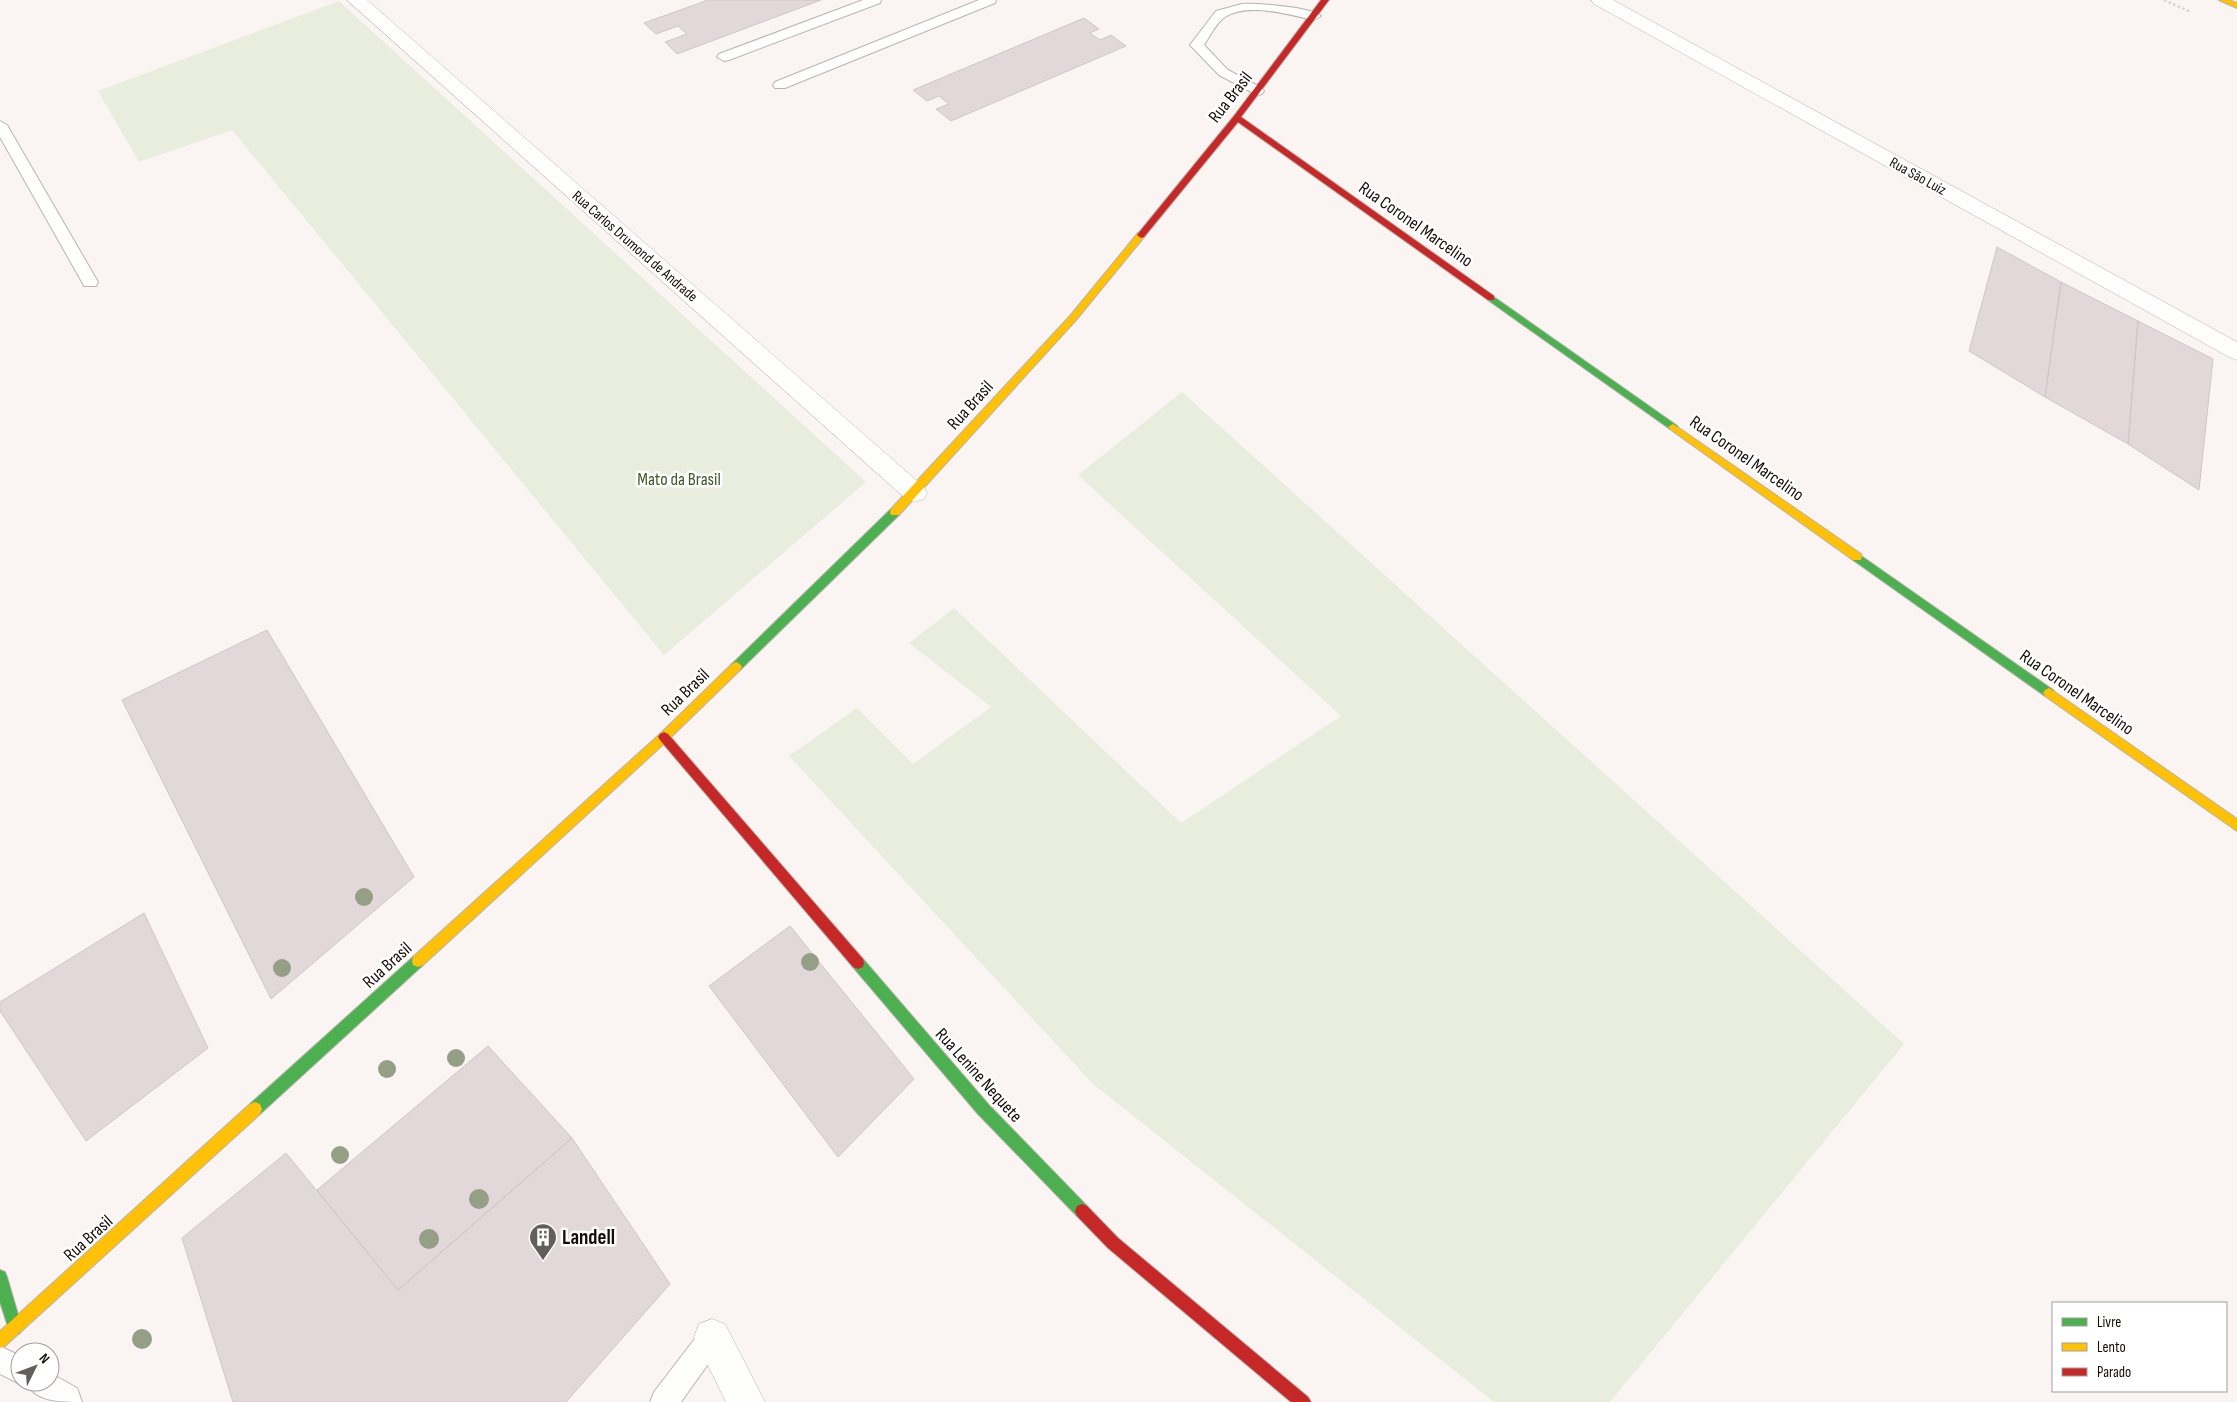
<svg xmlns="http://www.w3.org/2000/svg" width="2237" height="1402" font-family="'Sofia Sans Condensed',sans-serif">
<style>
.green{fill:#e8edde}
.building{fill:#e2d8d9;stroke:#cec7c7}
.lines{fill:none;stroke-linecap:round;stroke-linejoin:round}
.lane-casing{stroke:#b9b4b0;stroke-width:2}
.street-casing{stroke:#b9b4b0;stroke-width:1}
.fast-casing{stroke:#b9b4b0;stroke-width:2}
.slow-casing{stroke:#b9b4b0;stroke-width:2}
.jam-casing{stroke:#b9b4b0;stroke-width:2}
.path{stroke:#d8d6d5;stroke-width:2.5;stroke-dasharray:2.5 2.5;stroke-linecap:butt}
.lane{fill:#fefefd;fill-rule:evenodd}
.street{fill:#fefefd;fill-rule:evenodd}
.fast{fill:#4caf50;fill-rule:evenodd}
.slow{fill:#ffc107;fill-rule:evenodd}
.jam{fill:#c62828;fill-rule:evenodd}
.tree{fill:#959f85}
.labels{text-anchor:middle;stroke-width:5;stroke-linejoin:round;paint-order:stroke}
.far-street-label{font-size:15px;fill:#140d0a;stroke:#fff}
.street-label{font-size:18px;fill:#140d0a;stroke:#fff}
.park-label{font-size:18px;fill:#43582c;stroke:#fff}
.near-poi-label{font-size:21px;font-weight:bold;fill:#140d0a;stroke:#fff;text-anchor:start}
</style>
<rect width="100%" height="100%" fill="#faf5f2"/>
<!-- green -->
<path class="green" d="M339 1 866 482 664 655 232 130 139 162 98 91Z
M1182 392 1904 1044 1610 1402H1494L1093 1084 789 756 857 708 913 764 991 707 909 643 954 608 1181 823 1341 716 1078 475Z"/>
<!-- building -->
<path class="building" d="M708 0H821L677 54 665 42 687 34 678 26 656 34 644 23Z
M1084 18 1099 29 1090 33 1100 40 1111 35 1126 46 951 121 936 109 949 104 939 96 927 101 913 90Z
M1997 247 2061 282 2045 397 1969 351Z
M2061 282 2138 321 2128 444 2045 397Z
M2138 321 2213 359 2199 490 2128 444Z
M267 630 414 877 271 999 122 700Z
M144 913 208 1048 86 1141 0 1011V1002Z
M790 926 914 1079 838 1157 709 986Z
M488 1046 572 1138 398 1290 317 1190Z
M572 1138 670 1284 566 1402H233L182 1238 286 1153 398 1290Z"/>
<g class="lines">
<!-- lane casing -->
<g class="lane-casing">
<path id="lane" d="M863 0H881L880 3 729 60 724 61 717 57 719 54Z
M979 0H996L995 3 785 88H775L773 85 775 82Z
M1242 4C1256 3 1312 7 1321 16L1314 20C1289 15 1249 2 1225 17 1216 23 1210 36 1204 45L1228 70 1262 88 1264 91 1262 94 1257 95 1219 75 1190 45 1216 11Z
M0 121 7 125 98 282 96 286H84L82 282 0 137Z
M712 1324 721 1328 725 1337 721 1346 681 1402H650L654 1392 703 1328Z
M0 1346 20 1356V1382H50V1373L77 1388 82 1402C60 1402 35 1402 26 1382L20 1384 0 1374Z"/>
</g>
<!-- street casing -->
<g class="street-casing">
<path id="street" d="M347 0H367L924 487 927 493 924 499 915 502 906 499Z
M1591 0H1613L2237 342V360L2229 357 1594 4Z
M712 1319 725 1324 765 1402H726L694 1337 699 1324Z"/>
</g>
<!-- fast casing -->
<g class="fast-casing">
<path id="fast" d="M1491 295 1676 425 1678 427 1676 429H1670L1488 300V296Z
M895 508 899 509 900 512 899 515 740 670H732L730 667 732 664 891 509Z
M1857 553 2053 690 2055 693 2053 696H2045L1853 560 1852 557 1853 554Z
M418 955 423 957 424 961 423 965 260 1114 255 1116 250 1114 248 1109 250 1104 413 957Z
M858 957 863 959 988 1104 1087 1206 1089 1211 1087 1216 1082 1218 1077 1216 978 1114 853 967 852 963 853 959Z
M0 1270 5 1272 7 1277 22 1328 20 1333 15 1335 10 1333 0 1302Z"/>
</g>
<!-- slow casing -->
<g class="slow-casing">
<path id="slow" d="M2219 0H2229L2237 3V8Z
M1141 232 1145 235 1144 237 1076 320 899 515H891L890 512 891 509 1070 316 1138 233Z
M1673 424 1861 554 1862 557 1861 560H1853L1670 429 1668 427Z
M736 662 740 664 742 667 740 670 668 740 423 965 418 967 413 965 412 961 413 957 660 734 732 664Z
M2049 688 2237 819V831L2045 696 2043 693 2045 690Z
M255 1102 260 1104 262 1109 260 1114 5 1346 0 1348V1331L250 1104Z"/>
</g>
<!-- jam casing -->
<g class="jam-casing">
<path id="jam" d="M1321 0H1329L1241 117 1494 296V300H1488L1238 122 1144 237 1141 238 1137 235 1234 116Z
M664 732 668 734 863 959 864 963 863 967 858 969 853 967 660 740 658 737 660 734Z
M1082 1204 1087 1206 1118 1238 1308 1397 1311 1402H1291L1108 1248 1077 1216 1075 1211 1077 1206Z"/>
</g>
<!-- path -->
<path class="path" d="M2164 0 2191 12"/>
<!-- lane -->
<use href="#lane" class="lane"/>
<!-- street -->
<use href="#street" class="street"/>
<!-- fast -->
<use href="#fast" class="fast"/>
<!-- slow -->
<use href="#slow" class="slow"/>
<!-- jam -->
<use href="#jam" class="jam"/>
</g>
<!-- trees -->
<g class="tree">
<circle cx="364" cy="897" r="9"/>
<circle cx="810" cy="962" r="9"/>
<circle cx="282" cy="968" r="9"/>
<circle cx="456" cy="1058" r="9"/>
<circle cx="387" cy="1069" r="9"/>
<circle cx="340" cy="1155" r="9"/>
<circle cx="479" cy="1199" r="10"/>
<circle cx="429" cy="1239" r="10"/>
<circle cx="142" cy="1339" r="10"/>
</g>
<!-- icons -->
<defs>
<g id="building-pin" transform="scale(1.4375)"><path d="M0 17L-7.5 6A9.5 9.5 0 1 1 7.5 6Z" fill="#645e5b" stroke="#fff"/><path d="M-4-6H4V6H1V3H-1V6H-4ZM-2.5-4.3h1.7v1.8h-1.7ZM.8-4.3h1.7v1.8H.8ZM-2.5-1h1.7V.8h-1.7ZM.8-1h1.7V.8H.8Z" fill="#fff"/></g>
</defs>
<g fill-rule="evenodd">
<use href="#building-pin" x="543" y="1237"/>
</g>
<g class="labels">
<!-- far-street labels -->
<g class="far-street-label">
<text transform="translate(1918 176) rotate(29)" y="5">Rua São Luiz</text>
<text transform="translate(635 246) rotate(41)" y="5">Rua Carlos Drumond de Andrade</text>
</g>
<!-- street labels -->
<g class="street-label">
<text transform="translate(1230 97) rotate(-52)" y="6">Rua Brasil</text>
<text transform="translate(1416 224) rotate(35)" y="6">Rua Coronel Marcelino</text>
<text transform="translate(970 405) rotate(-48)" y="6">Rua Brasil</text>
<text transform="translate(1747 458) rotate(35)" y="6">Rua Coronel Marcelino</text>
<text transform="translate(685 692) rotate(-44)" y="6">Rua Brasil</text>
<text transform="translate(2077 692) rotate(35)" y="6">Rua Coronel Marcelino</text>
<text transform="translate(387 965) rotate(-42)" y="6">Rua Brasil</text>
<text transform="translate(979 1075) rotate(48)" y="6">Rua Lenine Nequete</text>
<text transform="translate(88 1238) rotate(-42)" y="6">Rua Brasil</text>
</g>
<!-- park labels -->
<g class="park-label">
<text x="679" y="485">Mato da Brasil</text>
</g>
<!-- near-poi labels -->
<g class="near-poi-label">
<text x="562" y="1244">Landell</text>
</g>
</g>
<!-- legend -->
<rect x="2052" y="1302" width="175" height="90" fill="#ffffff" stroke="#a19e9d"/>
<rect x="2062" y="1318" width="25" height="8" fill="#4caf50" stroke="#a19e9d"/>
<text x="2097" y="1327" font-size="15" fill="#140d0a">Livre</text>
<rect x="2062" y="1343" width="25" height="8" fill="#ffc107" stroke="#a19e9d"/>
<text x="2097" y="1352" font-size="15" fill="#140d0a">Lento</text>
<rect x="2062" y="1368" width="25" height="8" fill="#c62828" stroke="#a19e9d"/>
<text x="2097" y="1377" font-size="15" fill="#140d0a">Parado</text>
<!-- north arrow -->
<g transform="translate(35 1367) rotate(48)"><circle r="24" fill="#ffffff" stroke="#a19e9d"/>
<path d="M0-4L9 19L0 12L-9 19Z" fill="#645e5b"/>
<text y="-8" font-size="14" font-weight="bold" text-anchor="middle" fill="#140d0a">N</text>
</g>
</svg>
